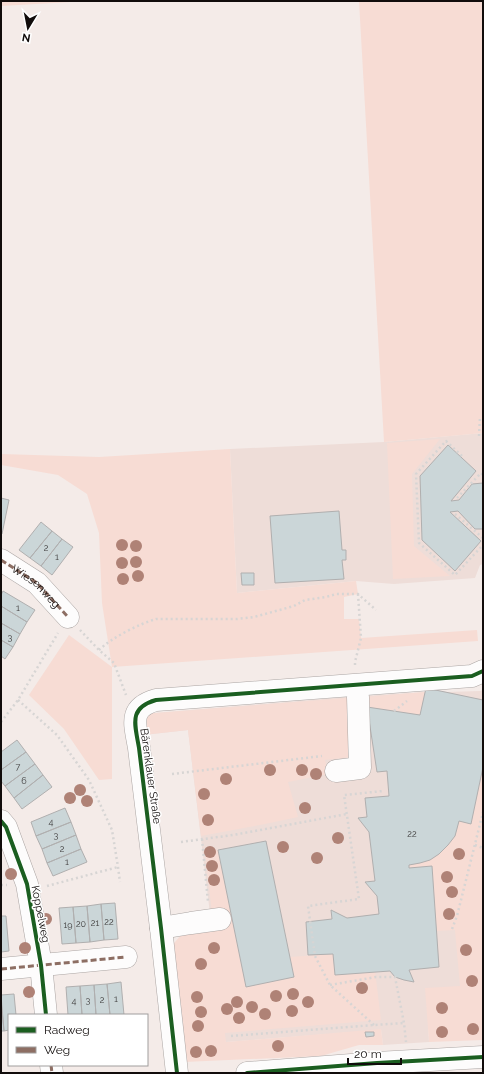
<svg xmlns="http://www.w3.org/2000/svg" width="484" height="1074" font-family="Raleway,sans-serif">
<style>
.built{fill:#eeddd8}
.green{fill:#f7dcd4}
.building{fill:#cbd6d8;stroke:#b0afaf}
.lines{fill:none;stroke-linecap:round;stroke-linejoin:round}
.minor-casing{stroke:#aba5a3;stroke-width:23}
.path{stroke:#d7d5d4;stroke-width:2.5;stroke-dasharray:2 3;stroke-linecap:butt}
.minor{stroke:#fdfcfc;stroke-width:22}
.quiet{stroke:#8d6e63;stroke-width:3;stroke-dasharray:6 3;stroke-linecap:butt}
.cycleway-casing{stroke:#fff;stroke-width:6}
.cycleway{stroke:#1b5e20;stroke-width:4}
.tree{fill:#af8276}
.labels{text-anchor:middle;stroke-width:3;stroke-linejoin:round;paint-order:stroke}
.number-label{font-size:9px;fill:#403e3e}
.street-label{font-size:11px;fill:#110c0b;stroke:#fff}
</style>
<rect width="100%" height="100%" fill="#f4ebe8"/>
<!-- built -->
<path class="built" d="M483 433V564L480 565 475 578 394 584 356 581 237 593 230 449 384 442Z
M426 688 447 692 480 691 483 690V1023L428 1026 429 1042 383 1045 381 1030 226 1042 182 934 214 931 210 914 188 730 143 735V714L346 697 425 692Z"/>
<!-- green -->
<path class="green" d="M1 1H89L1 6Z
M359 1H483V433L384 442Z
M440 439 412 474 414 546 450 576 393 579 387 443Z
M230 449 237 593 356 581 358 594 344 597V619H359L361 638 477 630 478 641 112 667V779L99 780 64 729 29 695 69 635 112 667 102 603 99 533 87 494 58 475 1 465V454L99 457Z
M425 692 420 715 367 707 364 697Z
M347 698 350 757 325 760 328 774 288 782 298 817 265 824 201 836 188 730 143 735V714Z
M483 767V1040L429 1042 425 988 460 986 455 930 436 931 432 866 409 868V865C427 862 439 857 450 842 452 839 455 837 456 834 457 830 458 826 459 821L471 824Z
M218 850 246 987 294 977 290 957 333 954 375 971 381 1020 225 1033 226 1042 381 1029 383 1045H359L321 1056 184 1062 168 950 182 934 214 931 205 851Z"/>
<!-- building -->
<path class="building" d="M448 445 476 471 451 501 459 500 472 484 483 483V529H475L458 511 450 512 481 541 455 571 422 540 420 476Z
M1 498 9 500 2 534H1Z
M339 511 342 550H346V560H342L344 579 275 583 270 516Z
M41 522 52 531 30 558 19 550Z
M52 531 62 539 41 566 30 558Z
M62 539 73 547 52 575 41 566Z
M241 573H254V585H242Z
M3 591 35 610 27 622 1 606V595Z
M1 606 27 622 20 634 1 623Z
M1 623 20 634 13 647 1 640Z
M1 640 13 647 5 659 1 656Z
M426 688 483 700V767L471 824 459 821 455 836 448 845 439 854 430 860 420 863 409 865V868L432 866 439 967 409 970 414 982 404 980 395 977 390 971 335 975 333 954 308 955 306 922 332 919 331 910 347 918 379 914 377 896 365 882 375 881 369 832 358 818 367 817 365 798 389 796 387 771 377 772 367 707 420 715Z
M17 740 26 752 1 770V752Z
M26 752 35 764 5 786 1 781V770Z
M35 764 43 775 14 798 5 786Z
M43 775 52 787 22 809 14 798Z
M65 808 71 822 36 836 31 822Z
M71 822 76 835 42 849 36 836Z
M76 835 81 849 47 863 42 849Z
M266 841 294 977 246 987 218 850Z
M81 849 87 862 53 876 47 863Z
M115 903 118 939 104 940 101 904Z
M101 904 104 940 90 942 87 906Z
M87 906 90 942 76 943 73 907Z
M73 907 76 943 62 944 59 908Z
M1 916H6L9 951 1 952Z
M121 982 124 1015H110L107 984Z
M107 984 110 1015H96L94 985Z
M94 985 96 1015H82L80 986Z
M80 986 82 1015H68L66 987Z
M14 994 16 1015H9V1030L4 1031 1 995Z
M1 1001 4 1031H1Z
M365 1032H374V1036L366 1037Z"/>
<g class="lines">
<!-- minor casing -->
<g class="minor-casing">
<g id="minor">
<path id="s1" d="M1 560 37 583 68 617"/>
<path d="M336 771 360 768 358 697"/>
<path d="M1 821 6 827 27 884 41 965 46 1015"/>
<path d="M161 928 191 923 220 919"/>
<path d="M1 969 126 957"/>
<path d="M51 1065 52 1073"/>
<path d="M177 1073 161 928 139 748C135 724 128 708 156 700L472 676 483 671"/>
<path d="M247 1073 377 1063 483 1057"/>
</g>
</g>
<!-- path -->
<path class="path" d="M479 436 480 417
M462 456 446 441 416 474 419 543 455 575 483 545
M457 498 481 473 483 475
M455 514 483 538
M80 630 99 650 114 663 126 695
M99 650C111 638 139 624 156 619H237L254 617 294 606 305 600 326 597 336 594H358L376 610
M355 665V662L361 638 358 594
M18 700 57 735 89 780 112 830 118 867 120 882
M394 711 407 701
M1 722 18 700 58 633
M172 774 322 756
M202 839 208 902
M181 842 233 835 347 814
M475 845 483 848
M1 885H7
M47 886 118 867
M452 929 457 916 483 812
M330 985 376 977H395L404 1023 406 1042
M374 1025 330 985 315 956 308 906 359 899 344 795 383 791
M231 1036 374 1025 404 1023"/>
<!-- minor -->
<use href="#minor" class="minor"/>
<!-- quiet -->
<path class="quiet" d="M1 560 37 583 68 617
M1 969 126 957
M51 1065 52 1073"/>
<!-- cycleway casing -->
<g class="cycleway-casing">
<path id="cycleway" d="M1 821 6 827 27 884 41 965 46 1015
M177 1073 161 928 139 748C135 724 128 708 156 700L472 676 483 671
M247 1073 377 1063 483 1057"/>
</g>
<!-- cycleway -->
<use href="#cycleway" class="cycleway"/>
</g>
<!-- trees -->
<g class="tree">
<circle cx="122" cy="545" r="6"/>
<circle cx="136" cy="546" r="6"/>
<circle cx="136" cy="562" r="6"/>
<circle cx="122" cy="563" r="6"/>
<circle cx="138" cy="576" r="6"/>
<circle cx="123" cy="579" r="6"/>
<circle cx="270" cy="770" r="6"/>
<circle cx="302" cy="770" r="6"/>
<circle cx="316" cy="774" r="6"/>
<circle cx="226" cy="779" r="6"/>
<circle cx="80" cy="790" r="6"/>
<circle cx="204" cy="794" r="6"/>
<circle cx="70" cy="798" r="6"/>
<circle cx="87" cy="801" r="6"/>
<circle cx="305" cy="808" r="6"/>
<circle cx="208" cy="820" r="6"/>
<circle cx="338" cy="838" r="6"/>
<circle cx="283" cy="847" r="6"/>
<circle cx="210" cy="852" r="6"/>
<circle cx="459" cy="854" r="6"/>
<circle cx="317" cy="858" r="6"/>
<circle cx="212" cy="866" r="6"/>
<circle cx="11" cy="874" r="6"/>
<circle cx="447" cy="877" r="6"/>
<circle cx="214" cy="880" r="6"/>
<circle cx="452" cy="892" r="6"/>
<circle cx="449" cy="914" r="6"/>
<circle cx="46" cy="919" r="6"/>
<circle cx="25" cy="948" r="6"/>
<circle cx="214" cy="948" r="6"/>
<circle cx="466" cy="950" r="6"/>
<circle cx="201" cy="964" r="6"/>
<circle cx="472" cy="981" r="6"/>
<circle cx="362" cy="988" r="6"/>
<circle cx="29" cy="992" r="6"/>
<circle cx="293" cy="994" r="6"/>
<circle cx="276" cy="996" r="6"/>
<circle cx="197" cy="997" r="6"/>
<circle cx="237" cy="1002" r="6"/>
<circle cx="308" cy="1002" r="6"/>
<circle cx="252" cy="1007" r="6"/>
<circle cx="442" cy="1008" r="6"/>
<circle cx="227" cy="1009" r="6"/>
<circle cx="292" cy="1011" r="6"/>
<circle cx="201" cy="1012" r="6"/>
<circle cx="265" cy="1014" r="6"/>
<circle cx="239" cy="1018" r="6"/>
<circle cx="198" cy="1026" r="6"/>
<circle cx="473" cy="1029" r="6"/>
<circle cx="442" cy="1032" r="6"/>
<circle cx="278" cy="1046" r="6"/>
<circle cx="211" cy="1051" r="6"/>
<circle cx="196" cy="1052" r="6"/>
</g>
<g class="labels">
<!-- number labels -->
<g class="number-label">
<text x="46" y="551">2</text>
<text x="57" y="560">1</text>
<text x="18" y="611">1</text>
<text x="10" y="640">3</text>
<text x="18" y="770">7</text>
<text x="24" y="784">6</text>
<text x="51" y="825">4</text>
<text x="412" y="837">22</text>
<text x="56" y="838">3</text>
<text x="62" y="852">2</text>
<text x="67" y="865">1</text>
<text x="109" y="925">22</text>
<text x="95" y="926">21</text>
<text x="81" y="927">20</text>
<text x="68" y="928">19</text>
<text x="116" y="1002">1</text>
<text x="88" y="1003">3</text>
<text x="102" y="1003">2</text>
<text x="74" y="1004">4</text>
</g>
<!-- street labels -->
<g class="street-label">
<text dy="4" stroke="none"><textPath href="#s1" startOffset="44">Wiesenweg</textPath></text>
<text transform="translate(151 776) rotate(82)" y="4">Bärenklauer Straße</text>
<text transform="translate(41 914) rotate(79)" y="4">Koppelweg</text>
</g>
</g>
<!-- border -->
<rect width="484" height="1074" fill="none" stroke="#110c0b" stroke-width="4"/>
<!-- legend -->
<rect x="8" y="1014" width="140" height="52" fill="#ffffff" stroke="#a09e9d"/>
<rect x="16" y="1027" width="20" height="6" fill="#1b5e20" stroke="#a09e9d"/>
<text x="44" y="1034" font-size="12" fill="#110c0b">Radweg</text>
<rect x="16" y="1047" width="20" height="6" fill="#8d6e63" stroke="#a09e9d"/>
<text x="44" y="1054" font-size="12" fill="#110c0b">Weg</text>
<!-- north arrow -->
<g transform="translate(28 28) rotate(190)" stroke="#ffffff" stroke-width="3" paint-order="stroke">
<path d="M0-3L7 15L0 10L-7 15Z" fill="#110c0b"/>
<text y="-6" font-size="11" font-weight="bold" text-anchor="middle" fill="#110c0b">N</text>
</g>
<!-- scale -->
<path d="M348 1058v6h53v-6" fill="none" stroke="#110c0b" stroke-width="2"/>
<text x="354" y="1058" font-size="12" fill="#110c0b" stroke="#ffffff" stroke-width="3" paint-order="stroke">20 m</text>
</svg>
